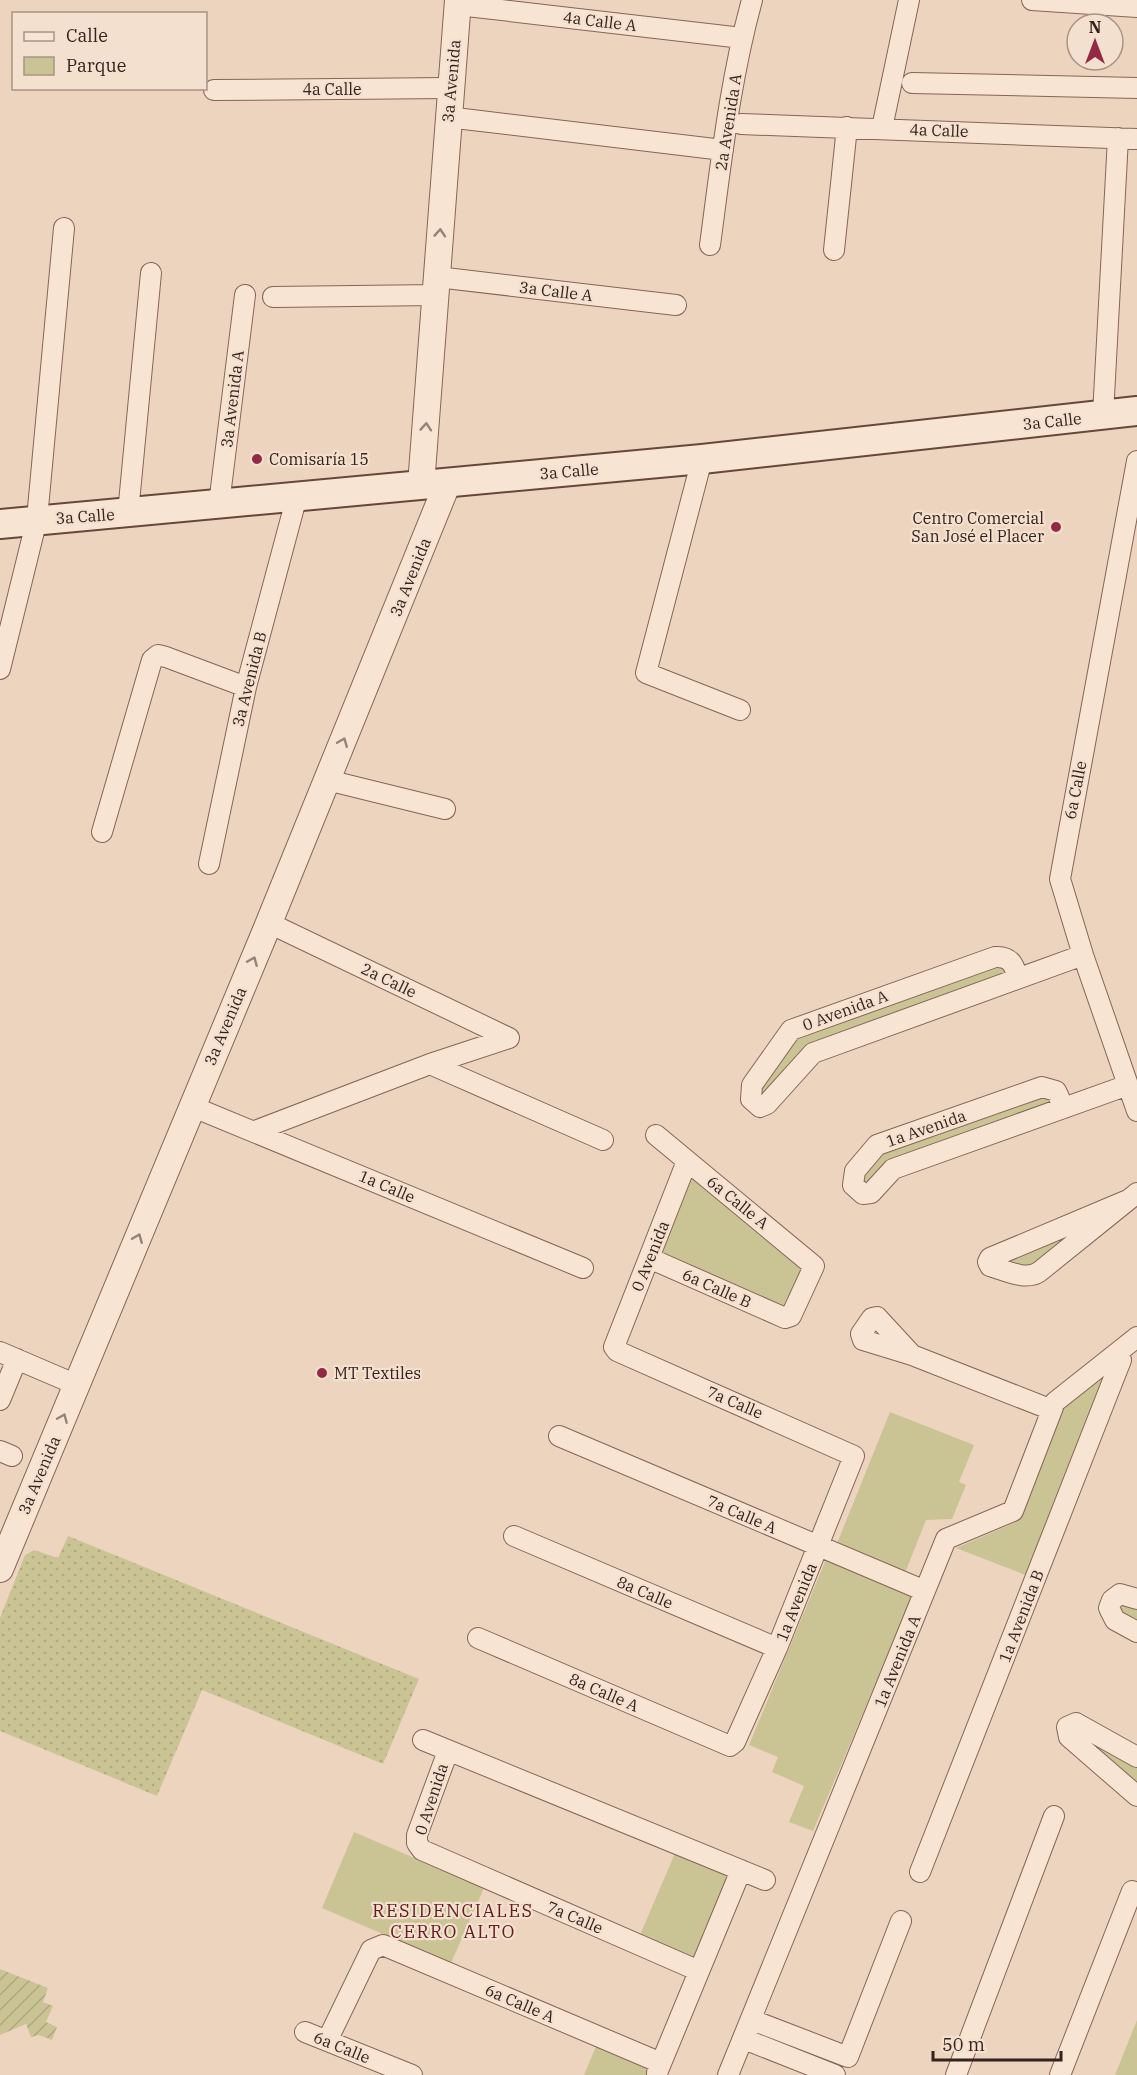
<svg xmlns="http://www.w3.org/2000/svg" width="1137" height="2075" font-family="'IBM Plex Serif',serif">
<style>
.grass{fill:url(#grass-dots)}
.park{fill:#cac494}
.garden{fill:url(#garden-furrows)}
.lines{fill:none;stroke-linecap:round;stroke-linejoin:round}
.minor-casing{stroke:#856558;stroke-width:22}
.tertiary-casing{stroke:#856558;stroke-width:28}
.secondary-casing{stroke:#67473b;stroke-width:32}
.minor{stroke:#f8e4d2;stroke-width:20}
.tertiary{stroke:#f8e4d2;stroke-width:26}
.secondary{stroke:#f8e4d2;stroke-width:28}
.oneway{stroke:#968377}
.poi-dot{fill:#932944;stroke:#f4e0cf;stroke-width:2}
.labels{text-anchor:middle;stroke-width:4.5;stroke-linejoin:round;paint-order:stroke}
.street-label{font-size:16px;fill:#35221c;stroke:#f4e0cf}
.poi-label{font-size:16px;fill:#35221c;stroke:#f4e0cf;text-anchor:start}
.neighbourhood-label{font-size:18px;letter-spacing:1.5px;fill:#611c1f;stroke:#f4e0cf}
</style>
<defs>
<pattern id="grass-dots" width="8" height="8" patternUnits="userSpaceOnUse" patternTransform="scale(1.5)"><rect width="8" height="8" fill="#cac494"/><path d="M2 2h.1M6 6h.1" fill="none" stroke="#aea87f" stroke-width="1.8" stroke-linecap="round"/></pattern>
<pattern id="garden-furrows" width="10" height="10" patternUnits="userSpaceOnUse" patternTransform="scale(1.5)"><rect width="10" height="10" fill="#cac494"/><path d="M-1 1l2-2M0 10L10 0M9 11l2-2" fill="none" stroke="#aea87f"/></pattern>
</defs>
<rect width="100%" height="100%" fill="#edd4bf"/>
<!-- grass -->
<path class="grass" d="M68 1536 419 1679 383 1764 202 1690 157 1796 0 1731V1618L25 1555 34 1550 58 1558Z"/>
<!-- park -->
<path class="park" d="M995 957 1018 978 813 1053 767 1104 750 1097 791 1030Z
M1042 1087 1064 1108 893 1169 875 1191 853 1176 877 1145Z
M687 1161 811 1261 791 1316 649 1258Z
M1128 1200 1039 1272 990 1258Z
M1107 1371 1028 1576 956 1548 1016 1522 1060 1407Z
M890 1412 974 1445 959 1482 966 1485 952 1519 926 1520 905 1573 836 1546Z
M827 1557 914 1593 813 1831 789 1822 804 1786 772 1772 778 1757 749 1745Z
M1137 1599V1632L1110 1604Z
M1067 1727 1137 1757V1796Z
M354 1832 484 1888 451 1963 322 1908Z
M675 1853 730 1876 695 1958 640 1935Z
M1137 2020V2075H1115Z
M597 2044 652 2067 648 2075H584Z"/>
<!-- garden -->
<path class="garden" d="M0 1969 48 1988 43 2002 53 2006 46 2022 57 2027 52 2040 39 2035 31 2037 26 2024 0 2035Z"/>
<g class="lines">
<!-- minor casing -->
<g class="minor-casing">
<path id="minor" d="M1032 0 1137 7
M458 5 742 38
M912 83 1137 88
M214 90 450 88
M447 117 723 150
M741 124 1137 139
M882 128 909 0
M710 245C721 163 730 80 752 0
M834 250 847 127
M437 277 676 305
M273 297 436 295
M1103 415 1118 138
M702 459 646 673 740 710
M1137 461 1060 879 1083 955 1137 1111
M219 504 245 295
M128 513 151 273
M0 669 37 519 64 228
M327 780 445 809
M102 832 152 660 158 655 166 657 246 687
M209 864 246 687 297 496
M269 923 509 1038
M1018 978C1014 965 1011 956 995 957L791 1030 752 1085 751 1099 760 1107 767 1104 813 1053 1083 955
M430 1064 603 1140
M191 1106 583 1268
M1064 1108 1056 1091 1042 1087 877 1145 855 1171 853 1185 863 1194 871 1193 893 1169 1128 1085
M255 1131 430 1064 509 1038
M1128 1200 990 1258 988 1262 990 1266C1005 1270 1025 1281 1039 1272L1137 1193
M649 1258 785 1318 791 1316 814 1266 656 1135
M0 1352 77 1385
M912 1355 863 1340 861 1334 872 1318 877 1317 912 1355 1052 1410
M0 1400 17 1359
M559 1436 925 1591
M0 1451 12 1456
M514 1536 777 1648
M1137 1599 1120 1594 1112 1600 1109 1608 1115 1620 1137 1632
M478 1638 730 1746 735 1742 777 1648 854 1456 617 1351 614 1347 687 1161
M423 1740 765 1880
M448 1751 417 1835V1843L422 1850 699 1971
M1137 1757 1076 1723 1067 1727 1069 1737 1137 1796
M920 1872 1121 1360
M752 2020 848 2057 901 1921
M305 2032 412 2075
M744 2039 835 2075
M327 2041 371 1950 383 1945 661 2063
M657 2073 741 1870
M728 2075 946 1539 1013 1511 1055 1402 1137 1337
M956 2075 1054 1816
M1060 2075 1132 1891"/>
</g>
<!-- tertiary casing -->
<g class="tertiary-casing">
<path id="tertiary" d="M421 485 458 0
M0 1569 266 930 448 482"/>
</g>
<!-- secondary casing -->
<g class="secondary-casing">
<path id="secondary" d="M0 524 702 459 1137 411"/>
</g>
<!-- minor -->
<use href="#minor" class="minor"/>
<!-- tertiary -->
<use href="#tertiary" class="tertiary"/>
<!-- secondary -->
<use href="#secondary" class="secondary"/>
</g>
<!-- one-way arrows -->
<defs><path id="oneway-chevron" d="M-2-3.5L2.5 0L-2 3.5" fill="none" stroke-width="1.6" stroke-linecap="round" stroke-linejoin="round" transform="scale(1.5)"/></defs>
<g class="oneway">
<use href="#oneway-chevron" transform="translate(440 233) rotate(-86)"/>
<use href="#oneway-chevron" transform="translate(426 427) rotate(-86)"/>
<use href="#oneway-chevron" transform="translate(343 742) rotate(-68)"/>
<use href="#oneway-chevron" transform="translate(253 961) rotate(-67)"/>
<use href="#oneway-chevron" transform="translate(138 1238) rotate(-68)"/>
<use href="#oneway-chevron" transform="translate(63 1418) rotate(-67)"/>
</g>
<!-- markers -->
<g class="poi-dot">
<circle cx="257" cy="459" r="6"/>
<circle cx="1056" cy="527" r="6"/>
<circle cx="322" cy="1373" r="6"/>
</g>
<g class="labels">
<!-- street labels -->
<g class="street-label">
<text transform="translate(600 21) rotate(7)" y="6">4a Calle A</text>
<text transform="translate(451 81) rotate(-85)" y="6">3a Avenida</text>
<text x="332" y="95">4a Calle</text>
<text transform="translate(728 122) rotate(-81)" y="6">2a Avenida A</text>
<text transform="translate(939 130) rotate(2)" y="6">4a Calle</text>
<text transform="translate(556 291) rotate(7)" y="6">3a Calle A</text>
<text transform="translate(232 399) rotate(-83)" y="6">3a Avenida A</text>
<text transform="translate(1052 421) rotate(-6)" y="6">3a Calle</text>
<text transform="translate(569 471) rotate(-5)" y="6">3a Calle</text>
<text transform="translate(85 516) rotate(-4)" y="6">3a Calle</text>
<text transform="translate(410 577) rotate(-68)" y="6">3a Avenida</text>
<text transform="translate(249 679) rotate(-76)" y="6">3a Avenida B</text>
<text transform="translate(1075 790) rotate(-79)" y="6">6a Calle</text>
<text transform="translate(389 980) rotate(26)" y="6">2a Calle</text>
<text transform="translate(845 1010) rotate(-20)" y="6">0 Avenida A</text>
<text transform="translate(225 1026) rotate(-67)" y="6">3a Avenida</text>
<text transform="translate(926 1128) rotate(-19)" y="6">1a Avenida</text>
<text transform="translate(387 1186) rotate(23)" y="6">1a Calle</text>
<text transform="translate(738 1202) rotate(39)" y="6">6a Calle A</text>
<text transform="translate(650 1256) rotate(-68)" y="6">0 Avenida</text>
<text transform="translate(717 1288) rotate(24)" y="6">6a Calle B</text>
<text transform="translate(735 1402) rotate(23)" y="6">7a Calle</text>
<text transform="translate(39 1475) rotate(-67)" y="6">3a Avenida</text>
<text transform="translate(742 1514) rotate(23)" y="6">7a Calle A</text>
<text transform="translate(645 1592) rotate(23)" y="6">8a Calle</text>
<text transform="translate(796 1602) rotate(-68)" y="6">1a Avenida</text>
<text transform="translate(1021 1616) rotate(-69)" y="6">1a Avenida B</text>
<text transform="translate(897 1661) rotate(-68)" y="6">1a Avenida A</text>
<text transform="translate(604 1692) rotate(23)" y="6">8a Calle A</text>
<text transform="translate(431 1799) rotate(-72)" y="6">0 Avenida</text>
<text transform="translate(575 1917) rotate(23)" y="6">7a Calle</text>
<text transform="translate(520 2003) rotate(23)" y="6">6a Calle A</text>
<text transform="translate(342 2047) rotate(22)" y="6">6a Calle</text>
</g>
<!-- poi labels -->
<g class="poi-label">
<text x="269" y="465">Comisaría 15</text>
<text x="1044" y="524" text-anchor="end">Centro Comercial<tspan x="1044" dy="18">San José el Placer</tspan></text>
<text x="334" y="1379">MT Textiles</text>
</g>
<!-- neighbourhood labels -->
<g class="neighbourhood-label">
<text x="453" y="1917">RESIDENCIALES<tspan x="453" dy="21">CERRO ALTO</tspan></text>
</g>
</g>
<!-- legend -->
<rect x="12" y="12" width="195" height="78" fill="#f4e0cf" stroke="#a89487" stroke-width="1.5"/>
<rect x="24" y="32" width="30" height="9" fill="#f8e4d2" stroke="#a89487" stroke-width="1.5"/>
<text x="66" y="42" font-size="18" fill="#35221c">Calle</text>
<rect x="24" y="57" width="30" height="18" fill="#cac494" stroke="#a89487" stroke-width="1.5"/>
<text x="66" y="72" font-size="18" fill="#35221c">Parque</text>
<!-- north arrow -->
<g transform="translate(1095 42)"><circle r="28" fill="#f4e0cf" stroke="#a89487" stroke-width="1.5"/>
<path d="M0-4.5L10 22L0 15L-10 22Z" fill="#932944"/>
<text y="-9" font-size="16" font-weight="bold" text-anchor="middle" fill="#35221c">N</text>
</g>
<!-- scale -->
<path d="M933 2051v9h128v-9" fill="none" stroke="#35221c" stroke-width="3"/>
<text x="942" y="2051" font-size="18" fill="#35221c" stroke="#f4e0cf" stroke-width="4.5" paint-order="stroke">50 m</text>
</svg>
